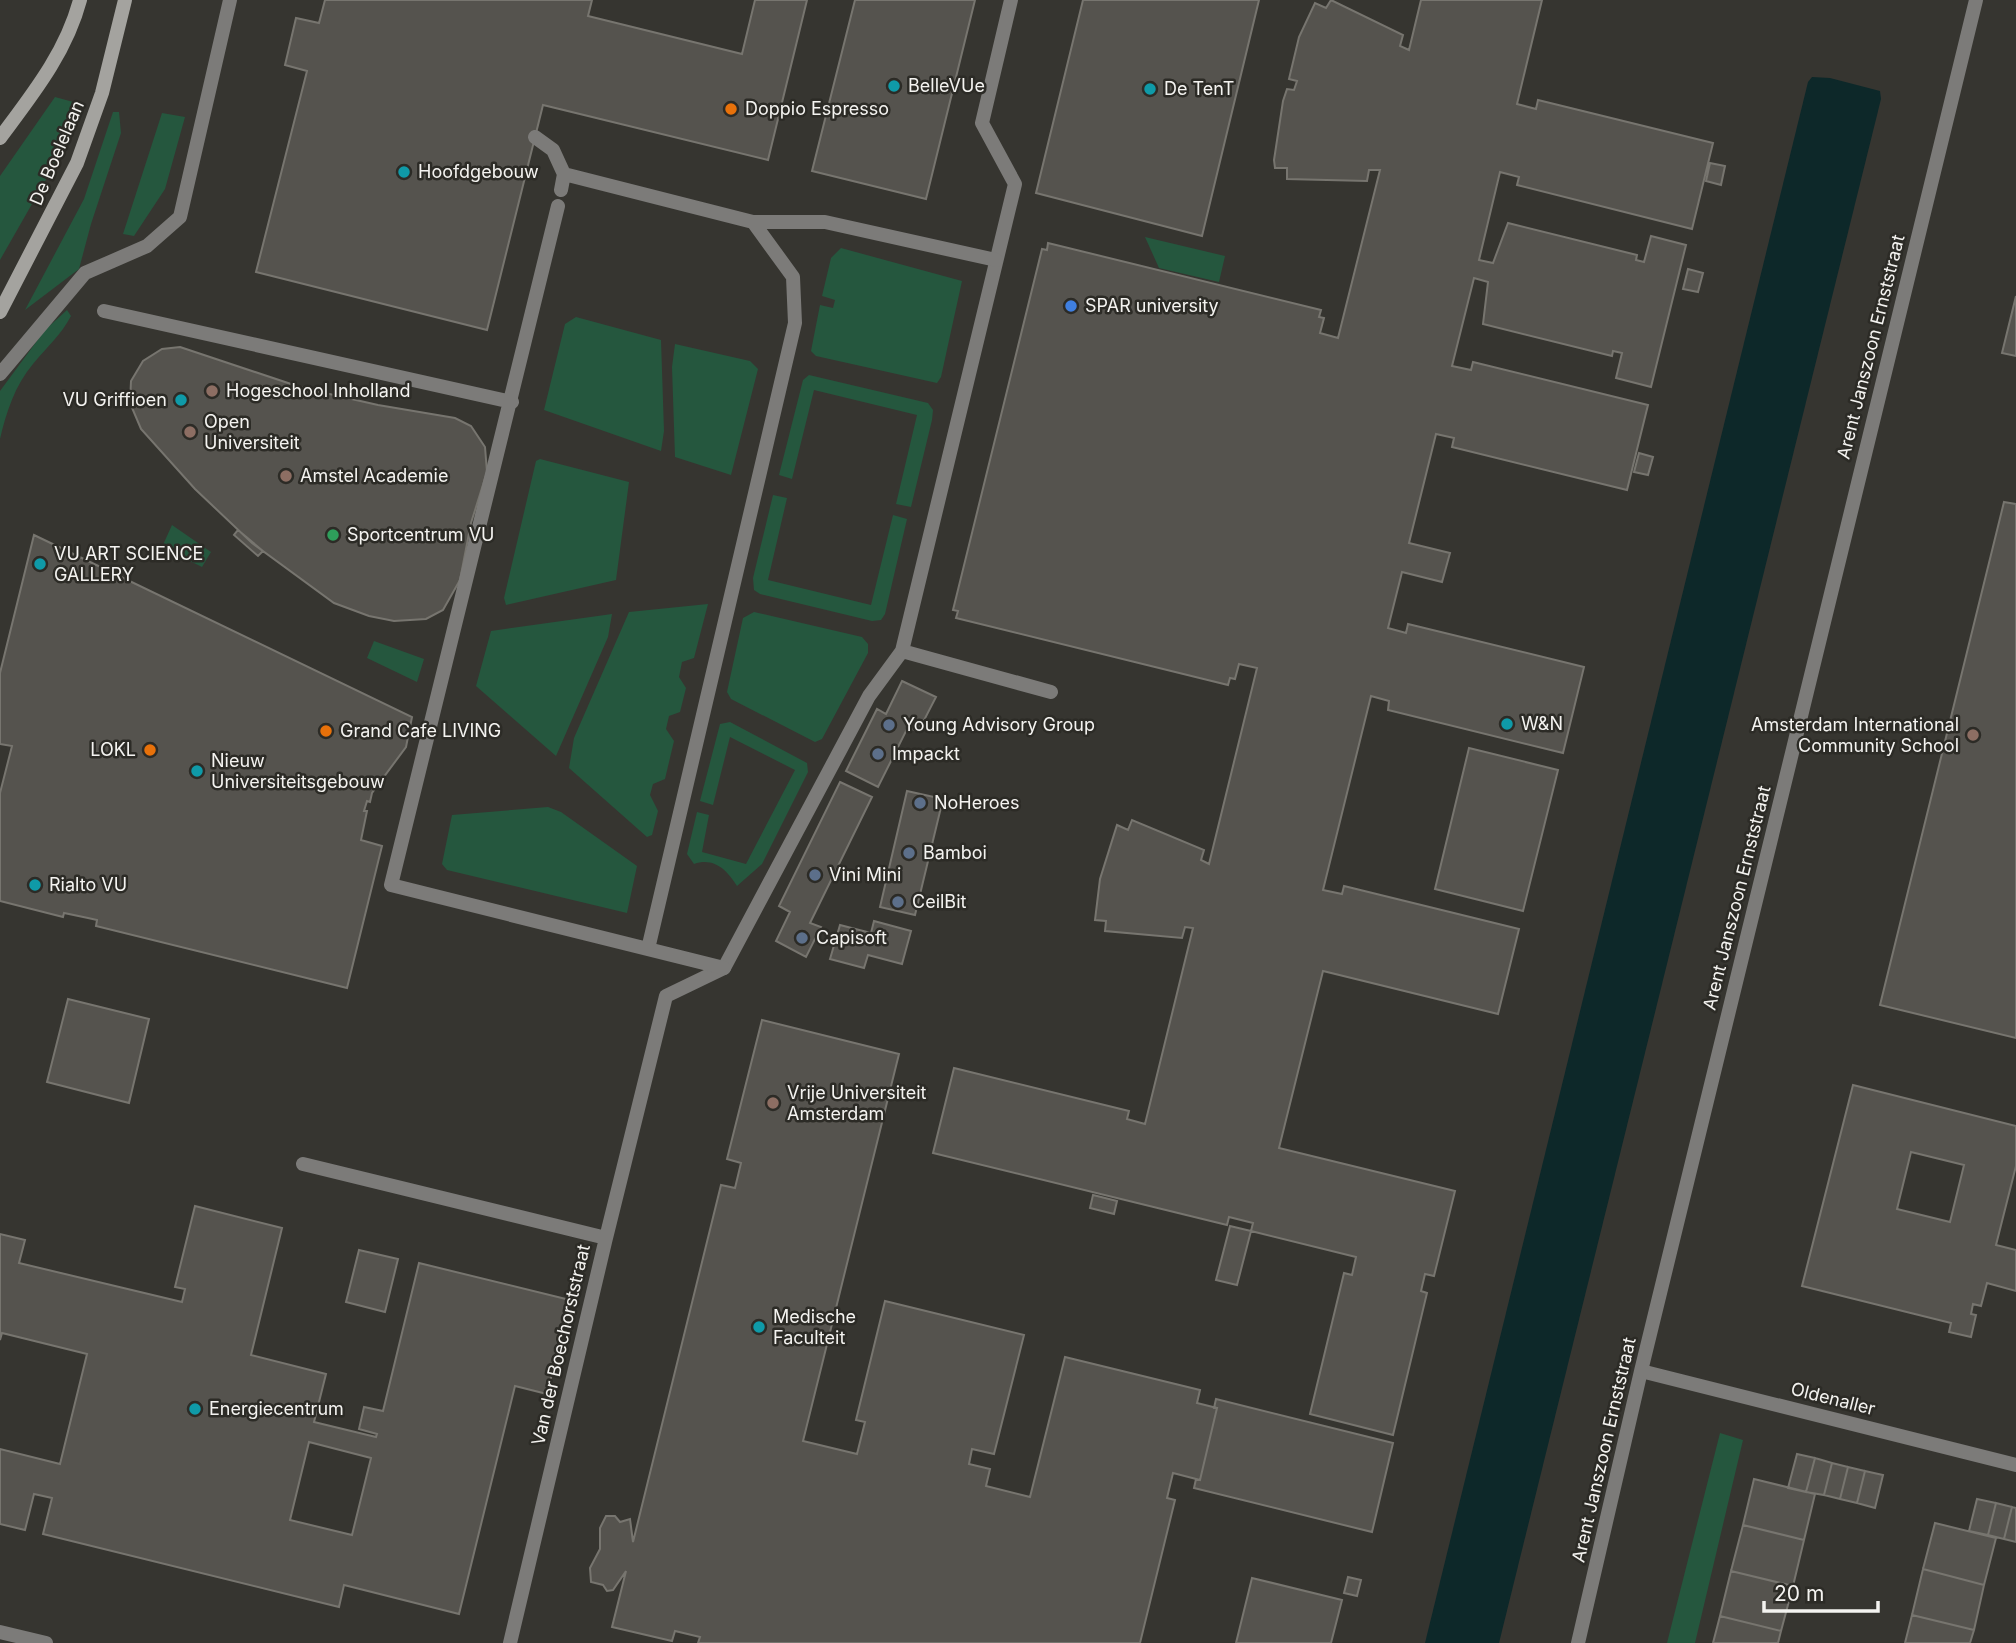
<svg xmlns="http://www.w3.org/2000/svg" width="2016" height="1643" font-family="Inter,sans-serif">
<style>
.green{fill:#25573e}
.water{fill:#0d2829}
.building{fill:#55534e;stroke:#77756f;stroke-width:2;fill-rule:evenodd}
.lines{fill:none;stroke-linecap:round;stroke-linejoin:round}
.service{stroke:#7c7b79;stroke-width:14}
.pedestrian{stroke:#7c7b79;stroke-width:14}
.minor{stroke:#7c7b79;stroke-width:14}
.tertiary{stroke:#7c7b79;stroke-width:14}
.secondary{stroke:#a4a39f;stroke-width:14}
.culture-dot{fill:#0f9aa8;stroke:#2c2b26;stroke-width:2.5}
.food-dot{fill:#e8710a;stroke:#2c2b26;stroke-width:2.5}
.shop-dot{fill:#3f7fe0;stroke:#2c2b26;stroke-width:2.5}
.education-dot{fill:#8d6e63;stroke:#2c2b26;stroke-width:2.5}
.leisure-dot{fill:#2e9e5b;stroke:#2c2b26;stroke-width:2.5}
.service-dot{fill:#5c6f8a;stroke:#2c2b26;stroke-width:2.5}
.labels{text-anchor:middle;stroke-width:5;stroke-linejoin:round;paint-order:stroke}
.poi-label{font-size:18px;fill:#f4f3f0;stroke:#2c2b26;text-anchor:start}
.street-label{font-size:18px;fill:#f4f3f0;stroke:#2c2b26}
</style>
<rect width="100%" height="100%" fill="#363530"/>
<!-- green -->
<path class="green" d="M55 97 77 103 52 169 0 260V176Z
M113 112H119L121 133 91 224 79 269 25 310 84 199Z
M162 113 185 117 165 189 134 236 123 234Z
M1145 237 1225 256 1219 282 1159 268Z
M841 248 962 281 941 377 937 383 816 356 811 351 820 305 833 308 835 300 822 296 831 258Z
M67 310 71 316C61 335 47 347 33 364 15 385 6 413 0 439V391L45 330Z
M576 317 661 340 664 431 661 451 544 410 565 324Z
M675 344 750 361 758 369 731 475 675 457 672 367Z
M809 375 928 403 933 410 932 420 911 507 896 504 917 415 814 390 792 479 779 475 803 380Z
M540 459 629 482 616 580 506 605 504 598 536 461Z
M773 495 787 498 768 580 871 605 893 515 907 519 885 614 881 620 872 621 760 594 754 590 753 578Z
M172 525 211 552 202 567 162 547Z
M708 604 694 658 682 662 679 677 686 688 680 712 669 716 666 729 674 741 665 779 653 784 650 795 658 811 652 835 647 837 569 768 574 738 629 612Z
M754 612 862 637 868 644V653L822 739 815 742 731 699 727 692 743 618Z
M612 614 608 637 556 756 476 686 491 631Z
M374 641 424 659 417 682 367 658Z
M730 722 807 763 808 772 762 864 737 886C727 870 714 857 694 864L687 854 697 812 709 815 702 852 746 864 795 770 730 737 713 805 700 801 720 724Z
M548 807 561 812 637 866 627 913 447 870 442 864 452 815Z
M1720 1433 1743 1440 1695 1643H1667Z"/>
<!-- water -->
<path class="water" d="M1812 77 1830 78 1880 91 1881 99 1499 1643H1425L1808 82Z"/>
<!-- building -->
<path class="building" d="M325 0H592L588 16 742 54 755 0H807L768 160 543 105 487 330 256 272 307 71 285 65 296 18 319 23Z
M855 0H975L926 199 812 171Z
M1083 0H1259L1202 236 1036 193Z
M1331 0 1403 35 1400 46 1409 50 1421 0H1542L1517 104 1536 109 1538 100 1713 143 1692 229 1517 185 1519 177 1500 172 1479 260 1493 263 1508 223 1637 255 1636 260 1644 262 1651 236 1686 245 1651 387 1616 378 1622 353 1613 351 1612 356 1483 324 1488 282 1474 278 1452 366 1471 370 1473 362 1648 405 1627 490 1452 447 1454 438 1436 434 1409 543 1450 553 1442 582 1402 572 1388 628 1406 633 1408 624 1584 667 1563 753 1388 710 1389 701 1371 696 1323 890 1342 894 1344 886 1519 929 1498 1014 1323 971 1279 1148 1455 1191 1434 1276 1425 1274 1421 1291 1427 1293 1393 1435 1310 1414 1344 1273 1352 1275 1356 1257 1251 1231 1253 1223 1229 1217 1227 1225 933 1153 954 1068 1129 1111 1127 1119 1145 1124 1193 928 1185 927 1182 938 1105 931 1106 921 1095 920 1100 879 1117 825 1128 830 1132 820 1204 850 1201 860 1209 864 1257 668 1239 664 1235 679 1230 678 1228 685 956 618 958 611 953 610 1042 249 1047 250 1048 243 1321 310 1319 317 1324 318 1320 333 1338 338 1380 170H1369L1367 181 1287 179V168H1275L1274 160 1283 101 1287 89 1294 90 1297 81 1289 79 1299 37 1315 3 1326 8Z
M1710 163 1725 166 1721 185 1706 181Z
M1688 269 1703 273 1698 292 1683 289Z
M2016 296V356L2002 353Z
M180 347 303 388 378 405 455 418 471 426 485 447 487 472 471 523 460 580 443 610 426 619 394 621 369 616 334 603 252 543 195 489 141 429 130 403 131 381 143 361 162 349Z
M1639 453 1653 457 1648 475 1634 472Z
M2004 502 2016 504V1038L1880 1005Z
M238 530 263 551 258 556 234 535Z
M34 535 412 717 406 747 372 793 370 802 367 801 364 811H367L361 840 382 846 347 988 96 926 97 920 88 918 64 913 63 917 0 901V793L12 746 0 744V673Z
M902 681 936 697 918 732 908 727 878 787 846 771 877 709 886 714Z
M1469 748 1558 770 1523 911 1435 889Z
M840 782 872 797 810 923 821 927 806 957 776 941 790 912 779 906Z
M907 791 943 799 915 915 880 907Z
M874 921 911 931 902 964 868 955 864 968 830 959 840 925 871 933Z
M68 999 149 1019 129 1103 47 1082Z
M762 1020 899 1054 803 1441 857 1454 865 1422 856 1420 885 1301 1024 1335 994 1454 972 1449 969 1464 990 1469 986 1486 1030 1497 1065 1357 1200 1390 1197 1403 1217 1408 1200 1480 1173 1473 1167 1498 1175 1500 1140 1643H698L700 1637 675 1631 672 1641 612 1627 626 1571 613 1590 607 1591 603 1585 591 1582 590 1568 600 1549V1528L606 1516H615L620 1522 630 1519 633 1542 721 1185 735 1188 741 1163 727 1159Z
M1853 1085 2016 1126V1166L1996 1245 2016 1250V1291L1987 1283 1981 1306 1973 1304 1971 1314 1976 1315 1971 1337 1949 1332 1951 1323 1802 1286ZM1911 1152 1964 1165 1950 1222 1897 1209Z
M1093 1195 1117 1201 1114 1214 1090 1208Z
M195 1206 282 1228 251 1355 326 1374 314 1422 376 1437 377 1434 359 1429 364 1407 383 1411 419 1263 570 1300 547 1394 515 1386 459 1614 344 1585 339 1607 43 1534 52 1498 34 1494 25 1530 0 1524V1449L60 1464 87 1354 2 1333 0 1340V1234L25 1240 19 1263 182 1302 185 1289 175 1287ZM309 1442 371 1458 352 1535 290 1520Z
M1230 1226 1251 1231 1237 1285 1216 1280Z
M359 1250 398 1259 385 1312 346 1302Z
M1216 1399 1393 1443 1372 1532 1194 1488 1196 1479 1200 1480 1217 1408H1214Z
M1797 1454 1815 1458 1806 1492 1788 1488Z
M1815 1458 1832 1463 1824 1495 1806 1492Z
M1832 1463 1848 1467 1840 1499 1824 1495Z
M1848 1467 1865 1471 1857 1503 1840 1499Z
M1865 1471 1883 1475 1875 1508 1857 1503Z
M1754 1479 1815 1494 1804 1540 1743 1525Z
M1977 1499 1996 1503 1988 1535 1969 1531Z
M1996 1503 2012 1507 2004 1539 1988 1535Z
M2012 1507 2016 1508V1542L2004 1539Z
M1935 1523 1996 1538 1984 1585 1923 1569Z
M1743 1525 1804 1540 1793 1586 1731 1571Z
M1923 1569 1984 1585 1974 1630 1912 1615Z
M1731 1571 1793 1586 1781 1631 1720 1616Z
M1348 1577 1361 1580 1357 1596 1344 1593Z
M1252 1578 1342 1600 1331 1643H1236Z
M1912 1615 1974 1630 1970 1643H1905Z
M1720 1616 1781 1631 1778 1643H1713Z"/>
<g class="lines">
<!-- service -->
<path class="service" d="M0 374 85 273 147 246 180 217 230 0
M902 651 1051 692
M303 1164 606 1238 510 1643
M606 1238 666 996 724 968 869 696 902 651 1015 184 982 123 1011 0"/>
<!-- pedestrian -->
<path class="pedestrian" d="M535 137 553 150 564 174 753 222H825L996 260
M561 190 564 174
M558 206 391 885 724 968
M104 311 512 402
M648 949 795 323 793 277 753 222"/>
<!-- minor -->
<path class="minor" d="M1641 1371 2016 1465
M1578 1643 1641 1371 1976 0"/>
<!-- tertiary -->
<path class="tertiary" d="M0 1632 46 1643"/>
<!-- secondary -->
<path class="secondary" d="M0 138C32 95 66 53 80 0
M0 312 77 163 102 93 125 0"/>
</g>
<!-- markers -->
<g class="culture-dot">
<circle cx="894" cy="86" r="7"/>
<circle cx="1150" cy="89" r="7"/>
<circle cx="404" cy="172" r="7"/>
<circle cx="181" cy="400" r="7"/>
<circle cx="40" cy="564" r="7"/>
<circle cx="1507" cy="724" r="7"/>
<circle cx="197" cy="771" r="7"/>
<circle cx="35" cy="885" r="7"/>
<circle cx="759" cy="1327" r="7"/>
<circle cx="195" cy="1409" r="7"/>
</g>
<g class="food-dot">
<circle cx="731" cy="109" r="7"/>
<circle cx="326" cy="731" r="7"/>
<circle cx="150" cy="750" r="7"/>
</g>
<circle class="shop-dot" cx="1071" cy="306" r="7"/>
<g class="education-dot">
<circle cx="212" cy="391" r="7"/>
<circle cx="190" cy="432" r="7"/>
<circle cx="286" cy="476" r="7"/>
<circle cx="1973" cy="735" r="7"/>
<circle cx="773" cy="1103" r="7"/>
</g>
<circle class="leisure-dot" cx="333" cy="535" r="7"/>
<g class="service-dot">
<circle cx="889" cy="725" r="7"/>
<circle cx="878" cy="754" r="7"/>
<circle cx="920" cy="803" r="7"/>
<circle cx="909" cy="853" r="7"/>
<circle cx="815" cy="875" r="7"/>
<circle cx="898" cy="902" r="7"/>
<circle cx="802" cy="938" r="7"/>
</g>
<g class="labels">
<!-- poi labels -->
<g class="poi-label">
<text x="908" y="92">BelleVUe</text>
<text x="1164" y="95">De TenT</text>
<text x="745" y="115">Doppio Espresso</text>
<text x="418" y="178">Hoofdgebouw</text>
<text x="1085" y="312">SPAR university</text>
<text x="226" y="397">Hogeschool Inholland</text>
<text x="167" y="406" text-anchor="end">VU Griffioen</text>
<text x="204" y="428">Open<tspan x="204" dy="21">Universiteit</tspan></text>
<text x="300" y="482">Amstel Academie</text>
<text x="347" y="541">Sportcentrum VU</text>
<text x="54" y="560">VU ART SCIENCE<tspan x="54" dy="21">GALLERY</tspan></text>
<text x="1521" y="730">W&amp;N</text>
<text x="903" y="731">Young Advisory Group</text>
<text x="1959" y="731" text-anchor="end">Amsterdam International<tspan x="1959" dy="21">Community School</tspan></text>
<text x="340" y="737">Grand Cafe LIVING</text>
<text x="136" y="756" text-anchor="end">LOKL</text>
<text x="892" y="760">Impackt</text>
<text x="211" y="767">Nieuw<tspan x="211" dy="21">Universiteitsgebouw</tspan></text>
<text x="934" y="809">NoHeroes</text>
<text x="923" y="859">Bamboi</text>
<text x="829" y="881">Vini Mini</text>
<text x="49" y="891">Rialto VU</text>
<text x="912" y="908">CeilBit</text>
<text x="816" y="944">Capisoft</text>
<text x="787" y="1099">Vrije Universiteit<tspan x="787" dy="21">Amsterdam</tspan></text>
<text x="773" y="1323">Medische<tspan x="773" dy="21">Faculteit</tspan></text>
<text x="209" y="1415">Energiecentrum</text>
</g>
<!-- street labels -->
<g class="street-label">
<text transform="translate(57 153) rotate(-67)" y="6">De Boelelaan</text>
<text transform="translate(1871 347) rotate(-76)" y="6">Arent Janszoon Ernststraat</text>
<text transform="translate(1737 898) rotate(-76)" y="6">Arent Janszoon Ernststraat</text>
<text transform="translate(561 1345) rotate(-77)" y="6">Van der Boechorststraat</text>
<text transform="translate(1833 1399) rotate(14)" y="6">Oldenaller</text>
<text transform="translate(1604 1450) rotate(-77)" y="6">Arent Janszoon Ernststraat</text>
</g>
</g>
<!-- scale -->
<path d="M1764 1601v10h114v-10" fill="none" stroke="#f4f3f0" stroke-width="3.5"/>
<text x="1774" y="1601" font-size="21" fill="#f4f3f0" stroke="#2c2b26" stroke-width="5" paint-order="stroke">20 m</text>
</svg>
